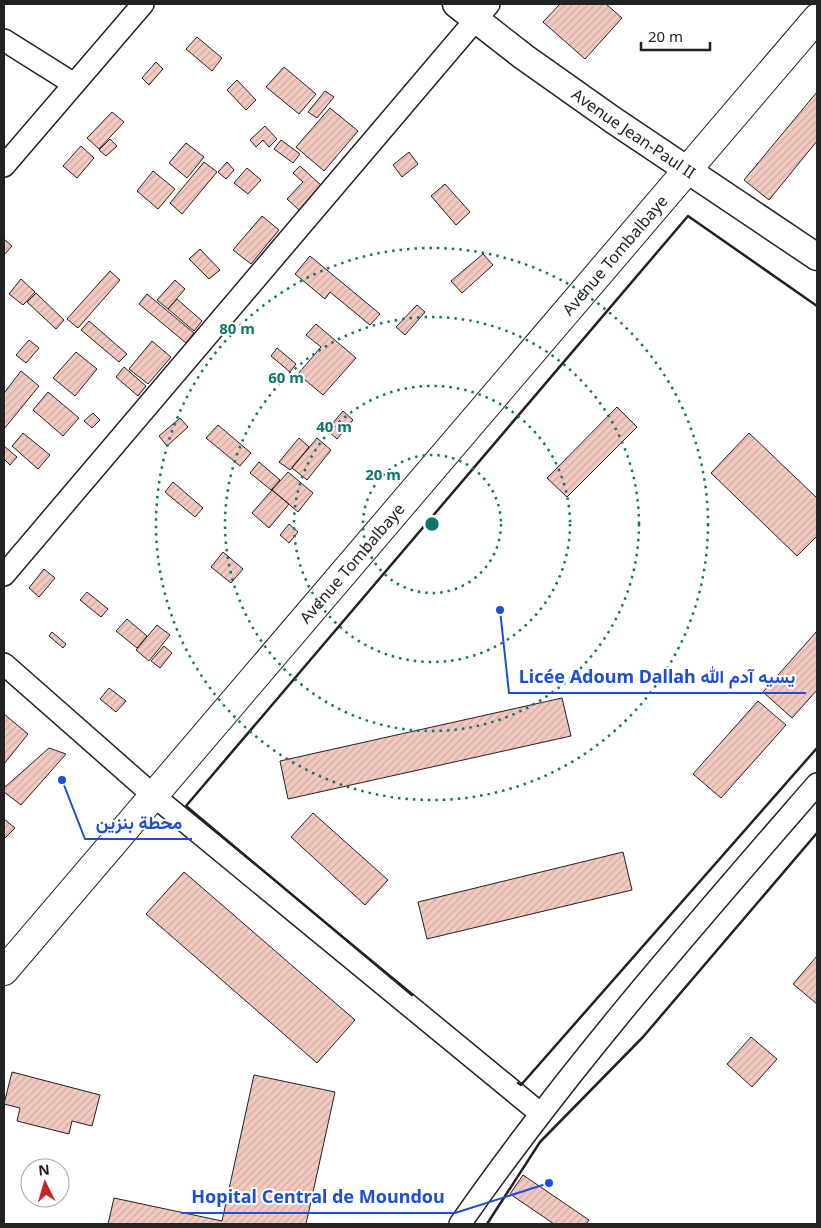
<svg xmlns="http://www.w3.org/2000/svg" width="821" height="1228" font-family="'Noto Sans',Vazirmatn,sans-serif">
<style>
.building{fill:url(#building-hatch);stroke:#222}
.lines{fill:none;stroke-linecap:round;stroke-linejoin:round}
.minor-casing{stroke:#222;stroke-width:24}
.tertiary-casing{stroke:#222;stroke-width:29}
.secondary-casing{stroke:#222;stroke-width:30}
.minor{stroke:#fff;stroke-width:21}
.tertiary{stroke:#fff;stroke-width:26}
.secondary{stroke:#fff;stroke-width:28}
.wall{stroke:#222;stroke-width:2.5}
.ring{fill:none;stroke:#0f766e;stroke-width:2.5;stroke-dasharray:2.5 5}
.labels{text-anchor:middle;stroke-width:4;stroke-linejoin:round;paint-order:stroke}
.street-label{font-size:16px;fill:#222;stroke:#fff}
.centre{fill:#0f766e;stroke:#fff;stroke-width:2.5}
.ring-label{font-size:15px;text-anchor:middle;font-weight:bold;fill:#0f766e;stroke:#fff;stroke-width:4;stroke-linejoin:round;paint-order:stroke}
.leader{fill:none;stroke:#1d4ed8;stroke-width:2}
.callout-dot{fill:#1d4ed8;stroke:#fff;stroke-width:2}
.callout-label{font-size:18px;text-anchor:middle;font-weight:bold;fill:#1d4ed8;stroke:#fff;stroke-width:4;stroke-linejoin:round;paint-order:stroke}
</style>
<defs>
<pattern id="building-hatch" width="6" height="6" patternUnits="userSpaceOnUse" patternTransform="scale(1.25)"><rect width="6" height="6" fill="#f3c9c0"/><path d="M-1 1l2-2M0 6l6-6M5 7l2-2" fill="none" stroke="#d0aca5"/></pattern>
</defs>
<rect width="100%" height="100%" fill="#fff"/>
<!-- building -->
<path class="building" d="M560 4H606L622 18 585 59 543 22Z
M197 37 222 58 212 71 186 49Z
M156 62 163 69 149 85 142 78Z
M284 67 316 94 299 114 266 87Z
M237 80 256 100 246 110 227 90Z
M325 91 334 97 317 118 308 112Z
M817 92V141L769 200 744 180Z
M330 108 358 131 324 171 296 147Z
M112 112 124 122 99 149 87 138Z
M265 126 277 139 269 147 263 140 256 147 250 140Z
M110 139 117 146 106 156 99 150Z
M281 140 300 154 293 163 274 149Z
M186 143 204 157 187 178 169 163Z
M81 146 94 158 77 178 63 166Z
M409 152 418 164 402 177 393 165Z
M204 162 217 172 182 214 170 203Z
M227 162 234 170 226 179 218 172Z
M300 166 322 186 299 210 287 199 303 182 293 173Z
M247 168 261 180 248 194 234 183Z
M153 171 175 189 158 209 137 191Z
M445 184 470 212 456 225 431 196Z
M262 216 279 230 251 264 233 250Z
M4 239 12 246 4 255Z
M200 249 220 270 209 279 189 259Z
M483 254 493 265 462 293 451 281Z
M310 256 380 314 370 325 330 292 325 299 295 274Z
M110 271 120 280 78 328 67 319Z
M21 279 35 292 23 305 9 294Z
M175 280 185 289 168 309 157 300Z
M36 293 64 320 56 329 27 302Z
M147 294 194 333 186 343 139 304Z
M177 299 202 321 194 331 168 309Z
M417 305 425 312 405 335 396 327Z
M89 321 127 354 119 362 81 330Z
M316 324 356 358 323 395 298 374 321 347 306 335Z
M29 340 39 348 26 363 16 355Z
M152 341 171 357 148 384 129 369Z
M277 348 296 364 290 372 271 356Z
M76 352 97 369 75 396 53 378Z
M124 367 146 386 138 396 116 377Z
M21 371 39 386 4 429V393Z
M48 392 79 418 63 436 33 410Z
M617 407 637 427 567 497 547 478Z
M343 411 353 420 337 439 327 430Z
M93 413 100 420 92 428 84 421Z
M180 418 188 427 167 446 159 436Z
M218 425 251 453 240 466 206 438Z
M23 433 50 455 38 469 12 446Z
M749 433 817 498V536L797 556 711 473Z
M299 438 309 447 290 470 279 462Z
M317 438 331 450 307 480 292 468Z
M4 446 17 457 10 465 4 459Z
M259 462 280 480 271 490 250 473Z
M288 472 313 493 298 512 272 490Z
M173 482 203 508 195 517 165 492Z
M272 490 289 504 269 528 252 513Z
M289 524 298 532 289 543 280 535Z
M223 552 243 569 231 583 211 567Z
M44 569 55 578 39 597 29 588Z
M87 592 108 609 101 617 80 600Z
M127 619 147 636 137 648 116 631Z
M157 625 170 635 149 661 136 650Z
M817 631V690L792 718 763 692Z
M52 632 66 644 63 648 49 636Z
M164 646 172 653 160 668 151 661Z
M109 688 126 701 116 712 100 699Z
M562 698 571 736 288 799 280 761Z
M758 701 786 725 721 798 693 774Z
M4 714 28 734 4 764Z
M49 748 66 754 21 805 4 792V788Z
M313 813 388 880 365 905 291 837Z
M4 819 15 828 4 839Z
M623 852 632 890 427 939 418 902Z
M184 872 355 1020 317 1063 146 914Z
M817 956V1004L793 984Z
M751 1037 777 1059 752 1087 727 1064Z
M12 1072 100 1095 92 1126 72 1121 69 1134 17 1121 20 1108 4 1104Z
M254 1075 335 1092 306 1224H108L114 1198 222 1221Z
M523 1175 589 1220 586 1224H554L510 1194Z"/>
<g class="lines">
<!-- minor casing -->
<g class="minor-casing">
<path id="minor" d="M4 40 74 84
M4 166 143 4
M4 575 489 4
M4 664 154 796 541 1114
M460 1224C568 1069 693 927 817 784"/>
</g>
<!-- tertiary casing -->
<g class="tertiary-casing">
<g id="tertiary">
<path id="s1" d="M456 4 524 57 613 120 817 257"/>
</g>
</g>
<!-- secondary casing -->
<g class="secondary-casing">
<g id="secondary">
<path id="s2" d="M4 971 817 18"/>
</g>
</g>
<!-- minor -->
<use href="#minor" class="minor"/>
<!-- tertiary -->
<use href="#tertiary" class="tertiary"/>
<!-- secondary -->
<use href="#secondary" class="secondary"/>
<!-- wall -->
<path class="wall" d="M412 995 186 806 688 216 817 306
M518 1083 521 1085 817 748
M487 1224 540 1142 643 1037 817 833"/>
</g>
<!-- distance rings -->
<g class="ring">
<circle cx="432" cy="524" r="69"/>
<circle cx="432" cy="524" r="138"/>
<circle cx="432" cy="524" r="207"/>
<circle cx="432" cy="524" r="276"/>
</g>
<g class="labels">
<!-- street labels -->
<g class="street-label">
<text dy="6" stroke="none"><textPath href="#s1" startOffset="220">Avenue Jean-Paul II</textPath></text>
<text dy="6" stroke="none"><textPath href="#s2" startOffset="941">Avenue Tombalbaye</textPath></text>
<text dy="6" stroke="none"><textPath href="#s2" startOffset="536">Avenue Tombalbaye</textPath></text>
</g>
</g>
<circle cx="432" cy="524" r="8" class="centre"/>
<g class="ring-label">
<text x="237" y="334">80 m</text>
<text x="286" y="383">60 m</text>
<text x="334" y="432">40 m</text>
<text x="383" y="480">20 m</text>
</g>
<!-- callouts -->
<path class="leader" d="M500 610L509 693H806M62 780L85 839H192M549 1183L455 1213H181"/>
<g class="callout-dot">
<circle cx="500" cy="610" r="5"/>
<circle cx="62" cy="780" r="5"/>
<circle cx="549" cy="1183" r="5"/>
</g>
<g class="callout-label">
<text x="657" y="683">Licée Adoum Dallah يسيه آدم الله</text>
<text x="139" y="829">محطة بنزين</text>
<text x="318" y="1203">Hopital Central de Moundou</text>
</g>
<!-- border -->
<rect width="821" height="1228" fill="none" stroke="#222222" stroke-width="10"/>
<!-- north arrow -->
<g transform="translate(45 1183) rotate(355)"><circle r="24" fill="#ffffff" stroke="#a7a7a7"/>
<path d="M0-4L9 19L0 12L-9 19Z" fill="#c62828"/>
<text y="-8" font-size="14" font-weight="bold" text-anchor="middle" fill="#222222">N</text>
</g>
<!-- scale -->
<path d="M641 42v8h69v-8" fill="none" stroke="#222222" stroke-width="2.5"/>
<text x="648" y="42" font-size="15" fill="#222222" stroke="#ffffff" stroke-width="4" paint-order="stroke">20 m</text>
</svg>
